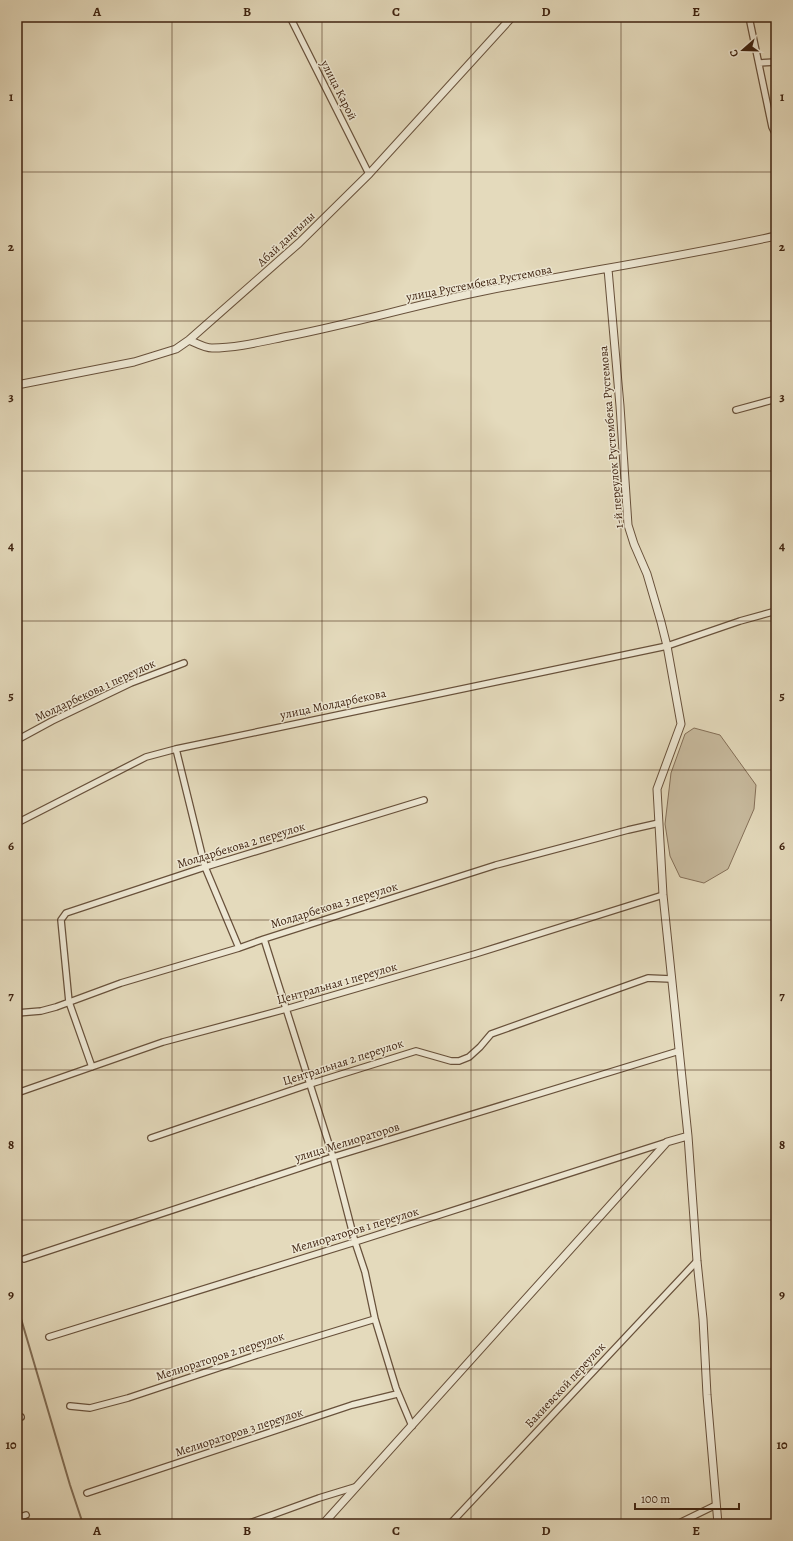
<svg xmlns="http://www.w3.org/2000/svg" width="793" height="1541" font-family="Alegreya,serif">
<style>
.green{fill:#c8bb9f;stroke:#846f58}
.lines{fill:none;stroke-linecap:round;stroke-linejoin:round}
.stream{stroke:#806c54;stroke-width:2}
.minor-casing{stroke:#68513b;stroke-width:8}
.tertiary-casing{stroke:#68513b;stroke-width:9}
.minor{stroke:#ede7d3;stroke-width:5.5}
.tertiary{stroke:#ede7d3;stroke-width:7}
.grid{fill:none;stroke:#3f2310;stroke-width:1;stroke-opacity:0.55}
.labels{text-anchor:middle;stroke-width:3;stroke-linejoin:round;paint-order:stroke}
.street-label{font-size:12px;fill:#3f2310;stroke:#ede7d3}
.neatline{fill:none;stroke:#3f2310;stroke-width:1.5}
.grid-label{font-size:13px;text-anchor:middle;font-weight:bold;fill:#3f2310}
</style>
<rect width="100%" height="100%" fill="#e4dabc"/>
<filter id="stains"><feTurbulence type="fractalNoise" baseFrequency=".005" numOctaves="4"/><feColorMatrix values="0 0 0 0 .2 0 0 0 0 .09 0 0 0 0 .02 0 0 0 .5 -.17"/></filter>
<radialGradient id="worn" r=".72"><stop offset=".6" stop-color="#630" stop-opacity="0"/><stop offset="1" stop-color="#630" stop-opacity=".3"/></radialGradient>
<!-- green -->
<path class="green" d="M694 728 720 735 756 785 754 809 728 869 704 883 680 877 670 856 665 824 671 773 685 734Z"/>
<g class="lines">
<!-- stream -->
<path class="stream" d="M17 1305 70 1485 83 1524"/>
<!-- minor casing -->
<g class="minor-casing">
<path id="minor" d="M290 17 369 174
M749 17 772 127 776 135
M759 63 776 62
M736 410 776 399
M17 740 52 721 131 683 184 663
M176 749 205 867 239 948
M17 823 146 757 176 749 667 646 740 621 776 611
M264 939 333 1157 355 1242 365 1272 375 1319 396 1388 412 1426
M17 1013 41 1011 56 1007 121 983 239 948 264 939 496 865 628 830 659 823
M92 1067 69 1002 61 920 66 913 205 867 424 800
M17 1093 163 1042 286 1009 475 954 663 895
M151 1138 310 1084 416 1051 451 1061H459L469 1057 480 1047 491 1034 648 978 671 979
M24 1259 333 1157 679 1051
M49 1337 355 1242 667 1142
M70 1406 90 1408 128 1398 257 1355 375 1319
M17 1418 21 1417
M87 1493 352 1405 397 1394
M17 1518 26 1515
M247 1524 319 1498 355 1487
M450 1524 697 1261
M677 1524 716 1505"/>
</g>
<!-- tertiary casing -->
<g class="tertiary-casing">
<path id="tertiary" d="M608 269 620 406 628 525 634 544 647 574 661 622 667 646 681 724 657 789 663 895 688 1136 697 1261 703 1319 707 1395 718 1524
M189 340C196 343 205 348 212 348 238 348 264 341 289 336 355 323 419 304 484 291 581 272 679 257 776 236
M17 385 134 362 176 349 189 340 299 243 369 174 512 17
M323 1524 667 1142 688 1136"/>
</g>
<!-- minor -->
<use href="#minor" class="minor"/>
<!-- tertiary -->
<use href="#tertiary" class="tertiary"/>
</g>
<!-- grid -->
<path class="grid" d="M172 17V1524M322 17V1524M471 17V1524M621 17V1524M17 172H776M17 321H776M17 471H776M17 621H776M17 770H776M17 920H776M17 1070H776M17 1220H776M17 1369H776"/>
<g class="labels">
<!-- street labels -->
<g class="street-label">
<text transform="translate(339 90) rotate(63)" y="4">улица Карой</text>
<text transform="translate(286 239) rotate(-43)" y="4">Абай даңғылы</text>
<text transform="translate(479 283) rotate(-11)" y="4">улица Рустембека Рустемова</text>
<text transform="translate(611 437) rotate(-95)" y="4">1-й переулок Рустембека Рустемова</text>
<text transform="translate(95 690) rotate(-25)" y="4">Молдарбекова 1 переулок</text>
<text transform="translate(333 704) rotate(-12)" y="4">улица Молдарбекова</text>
<text transform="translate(241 845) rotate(-17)" y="4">Молдарбекова 2 переулок</text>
<text transform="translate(334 905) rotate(-17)" y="4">Молдарбекова 3 переулок</text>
<text transform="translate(337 983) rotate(-16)" y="4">Центральная 1 переулок</text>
<text transform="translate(343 1062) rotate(-18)" y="4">Центральная 2 переулок</text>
<text transform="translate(347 1142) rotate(-17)" y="4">улица Мелиораторов</text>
<text transform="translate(355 1230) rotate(-17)" y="4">Мелиораторов 1 переулок</text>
<text transform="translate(220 1356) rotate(-18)" y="4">Мелиораторов 2 переулок</text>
<text transform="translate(565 1385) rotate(-47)" y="4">Бакиевской переулок</text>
<text transform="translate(239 1432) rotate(-18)" y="4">Мелиораторов 3 переулок</text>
</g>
</g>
<!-- margin -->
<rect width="793" height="1541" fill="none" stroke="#e4dabc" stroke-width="44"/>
<!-- north arrow -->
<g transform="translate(743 50) rotate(250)" stroke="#ede7d3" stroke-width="3" paint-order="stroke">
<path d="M0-3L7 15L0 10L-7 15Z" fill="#3f2310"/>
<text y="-6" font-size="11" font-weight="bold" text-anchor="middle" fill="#3f2310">С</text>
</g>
<!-- scale -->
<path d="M635 1503v6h104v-6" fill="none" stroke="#3f2310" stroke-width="2"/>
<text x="641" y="1503" font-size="12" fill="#3f2310" stroke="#ede7d3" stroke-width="3" paint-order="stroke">100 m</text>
<rect x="22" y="22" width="749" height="1497" class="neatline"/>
<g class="grid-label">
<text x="97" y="16">A</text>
<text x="247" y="16">B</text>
<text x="396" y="16">C</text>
<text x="546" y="16">D</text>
<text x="696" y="16">E</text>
<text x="11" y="101">1</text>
<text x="782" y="101">1</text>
<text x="11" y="251">2</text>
<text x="782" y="251">2</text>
<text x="11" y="401">3</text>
<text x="782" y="401">3</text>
<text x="11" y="550">4</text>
<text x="782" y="550">4</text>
<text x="11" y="700">5</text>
<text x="782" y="700">5</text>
<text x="11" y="850">6</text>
<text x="782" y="850">6</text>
<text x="11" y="1000">7</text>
<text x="782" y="1000">7</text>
<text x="11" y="1149">8</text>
<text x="782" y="1149">8</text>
<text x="11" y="1299">9</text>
<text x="782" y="1299">9</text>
<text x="11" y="1449">10</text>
<text x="782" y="1449">10</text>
<text x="97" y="1535">A</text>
<text x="247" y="1535">B</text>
<text x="396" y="1535">C</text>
<text x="546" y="1535">D</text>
<text x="696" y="1535">E</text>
</g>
<rect width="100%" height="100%" filter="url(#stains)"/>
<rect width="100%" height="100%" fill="url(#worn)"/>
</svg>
